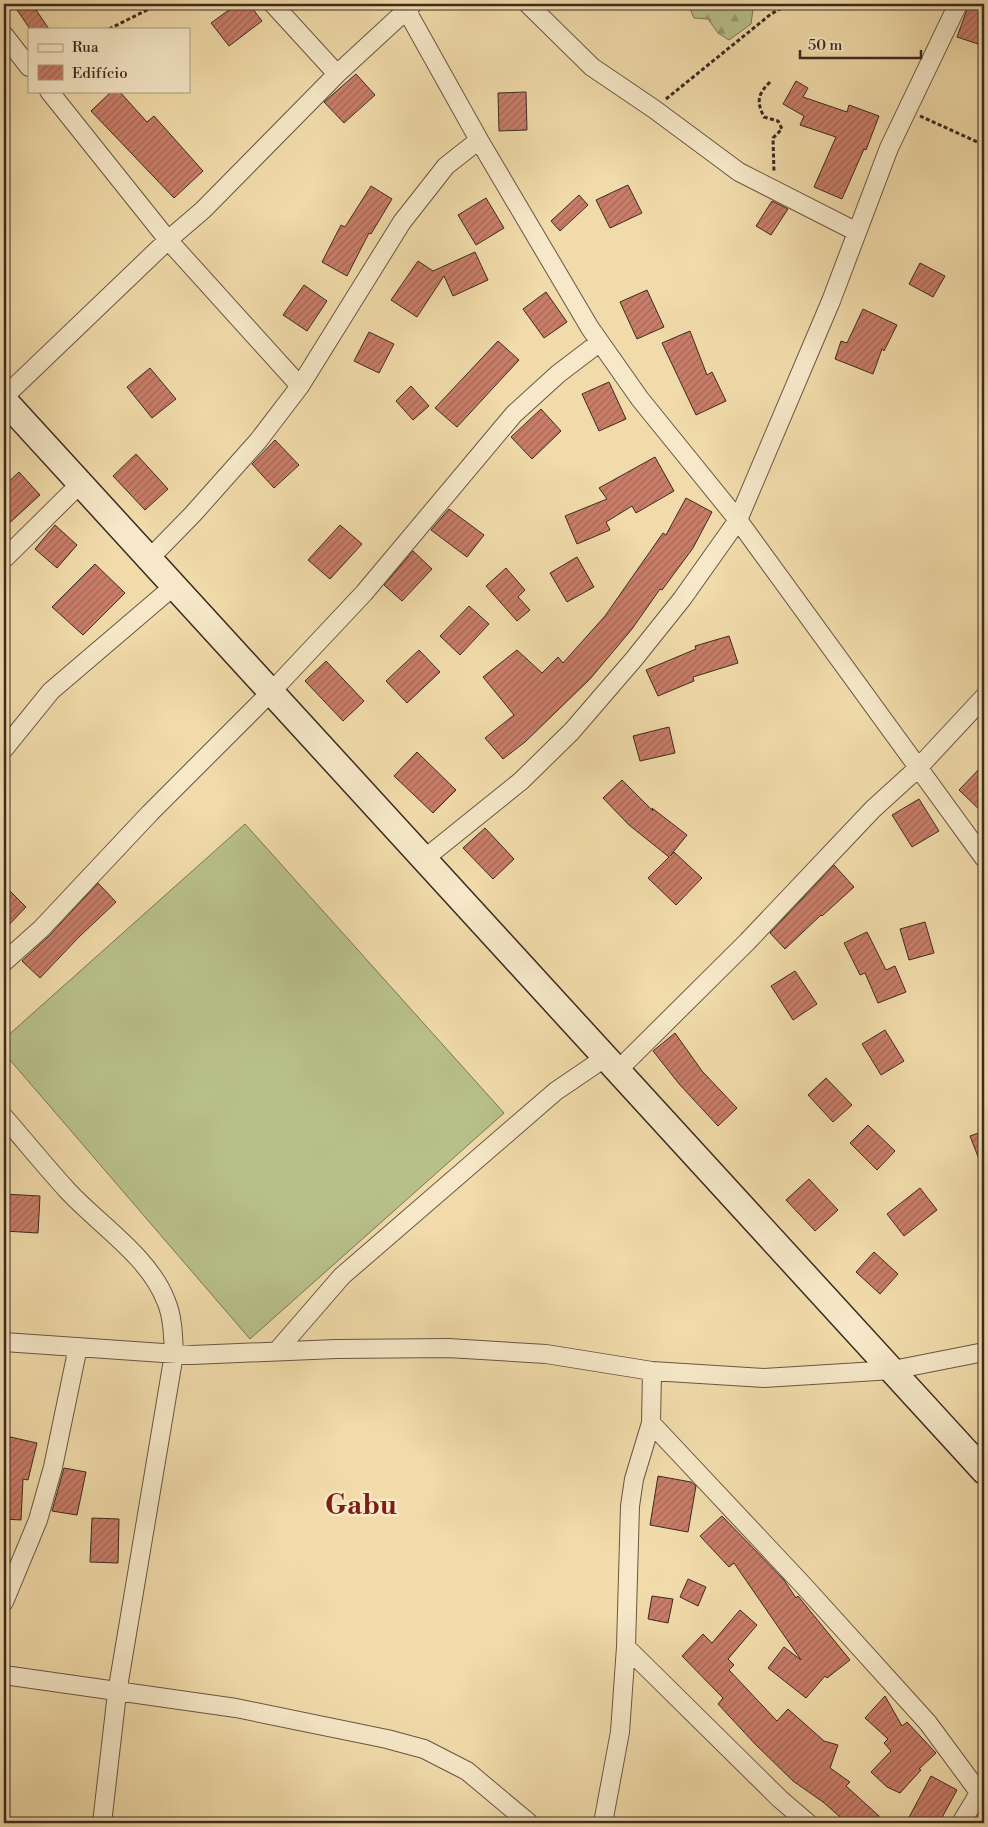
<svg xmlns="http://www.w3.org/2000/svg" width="988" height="1827" font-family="'Libre Bodoni',serif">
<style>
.forest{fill:url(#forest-firs);stroke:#7a7556}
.garden{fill:#b8c08a;stroke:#7a7556}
.building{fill:url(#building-hatch);stroke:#3c2a22}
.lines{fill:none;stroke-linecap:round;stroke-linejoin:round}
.minor-casing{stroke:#695644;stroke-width:20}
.secondary-casing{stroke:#3c2a22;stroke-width:28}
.path{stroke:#3c2a22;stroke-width:3;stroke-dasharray:4 2.5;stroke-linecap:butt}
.minor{stroke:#f6e8c8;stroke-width:18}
.secondary{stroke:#f6e8c8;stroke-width:25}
.labels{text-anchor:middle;stroke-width:5;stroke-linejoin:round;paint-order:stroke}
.town-label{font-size:28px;font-weight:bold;fill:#7a1f14;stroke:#f6e8c8}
</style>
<defs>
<pattern id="forest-firs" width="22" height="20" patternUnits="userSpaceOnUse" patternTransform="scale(1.25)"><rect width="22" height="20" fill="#b8c08a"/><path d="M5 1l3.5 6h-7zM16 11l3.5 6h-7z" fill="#979c70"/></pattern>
<pattern id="building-hatch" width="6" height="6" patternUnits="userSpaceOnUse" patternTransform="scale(1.25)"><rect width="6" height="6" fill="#c97d69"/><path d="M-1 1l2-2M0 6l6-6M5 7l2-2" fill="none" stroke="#a46756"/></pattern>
</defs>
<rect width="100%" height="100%" fill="#f1dbaa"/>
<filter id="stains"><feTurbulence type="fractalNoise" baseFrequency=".004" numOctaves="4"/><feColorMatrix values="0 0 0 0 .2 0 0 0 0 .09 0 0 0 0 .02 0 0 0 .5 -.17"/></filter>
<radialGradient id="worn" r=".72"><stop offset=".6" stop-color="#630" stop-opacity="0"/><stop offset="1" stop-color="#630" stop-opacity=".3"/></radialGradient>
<!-- forest -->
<path class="forest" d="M688 4H740L745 8 753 9 751 24 729 40 718 33 708 19 694 18Z"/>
<!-- garden -->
<path class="garden" d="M245 824 504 1113 250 1339 4 1053V1039Z"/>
<!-- building -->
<path class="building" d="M13 4H32L49 29H30Z
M237 4H249L262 21 229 46 211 23Z
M969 4H984V46L957 37Z
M356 74 375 95 344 123 324 102Z
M796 81 808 88 803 97 847 112 849 105 879 116 866 150 864 149 842 199 814 187 836 137 800 125 804 116 783 104Z
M112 91H119L147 122 154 116 203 171 174 198 91 111Z
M526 92 527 130 499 131 498 93Z
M628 185 642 213 610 228 596 200Z
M371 186 392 199 371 234 369 233 347 276 322 262 341 225 345 227Z
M579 195 588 205 560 231 551 221Z
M486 198 504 228 476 245 458 215Z
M772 201 788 209 771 235 756 226Z
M475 252 488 280 453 296 444 276 417 317 391 300 418 261 433 271Z
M920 263 945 276 933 297 909 284Z
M304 285 327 301 307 331 283 315Z
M647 290 664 327 637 339 620 302Z
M546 292 567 322 544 338 523 309Z
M863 309 897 325 884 351 882 349 873 374 835 359 841 341 847 343Z
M690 331 707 375 712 372 726 401 696 415 662 343Z
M369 332 394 344 379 373 354 361Z
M498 341 519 360 457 427 435 408Z
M150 368 176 399 152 418 127 387Z
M609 382 626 419 599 431 582 394Z
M411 386 429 406 413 420 396 401Z
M541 409 561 431 532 459 511 437Z
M275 440 299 465 274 488 252 464Z
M136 454 168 489 145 510 113 476Z
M655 457 674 491 636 513 632 506 606 522 610 530 577 544 565 516 607 499 599 488Z
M19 472 40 495 4 528V486Z
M686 498 712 512 693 548 662 590 660 589 632 629 590 679 525 742 503 759 485 738 514 715 483 677 517 650 542 673 558 657 563 663 605 616 663 533 666 535Z
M449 509 484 535 467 557 431 530Z
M55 525 77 545 57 568 35 549Z
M340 525 362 544 330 579 308 560Z
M413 551 432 569 402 601 384 585Z
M577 557 594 587 567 602 550 573Z
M95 564 125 593 83 635 52 607Z
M506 568 525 590 518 597 530 610 517 621 486 586Z
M469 606 489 624 460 655 440 636Z
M729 636 738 663 693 677 694 681 658 696 646 670 696 649 695 646Z
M419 650 440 672 407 703 386 681Z
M326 661 364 701 343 721 305 681Z
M669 727 675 753 640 761 633 736Z
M417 752 456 790 433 813 394 776Z
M984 764V814L959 790Z
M622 780 653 811 652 808 687 835 670 856 674 852 702 878 676 905 648 878 669 857 629 825 603 798Z
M919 799 939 831 912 847 892 815Z
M485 828 514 859 493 879 463 848Z
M834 865 854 887 822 916 821 915 785 949 770 933Z
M98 883 116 902 79 937 40 978 22 961 49 936Z
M4 885 26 907 4 930Z
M925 922 934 953 909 960 900 929Z
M867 932 886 970 895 966 906 992 878 1003 865 973 860 975 844 943Z
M795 971 817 1004 793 1020 771 986Z
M885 1030 904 1061 881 1075 862 1044Z
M675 1033 702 1071 737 1108 718 1126 680 1085 653 1051Z
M826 1078 852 1105 833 1122 808 1095Z
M868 1125 895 1151 877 1170 850 1143Z
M984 1131V1172L970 1136Z
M809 1179 838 1210 815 1231 786 1200Z
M920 1188 937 1210 904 1236 887 1214Z
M4 1194 40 1196 38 1233 4 1231Z
M874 1252 898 1274 880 1294 856 1272Z
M6 1436 37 1443 28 1480 23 1479 21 1520 4 1519V1446Z
M64 1468 86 1472 77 1515 52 1511Z
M658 1476 691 1482 696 1486 688 1532 650 1525Z
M722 1516 784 1580 796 1598 798 1596 850 1660 827 1678 825 1676 806 1698 768 1668 784 1647 801 1660 734 1563 729 1567 700 1536Z
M92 1518 119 1519 118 1563 90 1562Z
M688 1579 706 1587 698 1606 680 1597Z
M652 1596 673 1599 668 1623 648 1619Z
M740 1610 757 1625 728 1659 734 1665 729 1670 777 1721 788 1709 824 1741 838 1745 830 1768 850 1782 846 1786 879 1816 873 1823H847L823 1802 793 1781 755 1744 718 1704 723 1698 682 1656 703 1634 712 1643Z
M885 1696 902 1726 907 1722 936 1753 919 1769 921 1770 900 1793 887 1787 871 1772 891 1751 884 1743 888 1739 865 1718Z
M931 1776 957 1790 939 1823H906Z"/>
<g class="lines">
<!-- minor casing -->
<g class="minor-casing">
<path id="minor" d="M273 4 337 74
M403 4 479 140 590 328 640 399 738 520 984 858
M528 4 592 67 654 109 739 172 857 232
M4 35 29 67
M49 91 168 240 300 386
M4 397 168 240 203 210 337 74 413 4
M4 559 80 484
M149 559 193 514 258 441 300 386 402 222 446 166 479 140
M4 749 51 691 174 586
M424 859 521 781 572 731 634 659 682 599 738 520 831 301 889 148 958 4
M4 962 41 929 150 813 271 692 364 593 514 414 558 374 600 342
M618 1070 747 942 873 809 918 768 984 697
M4 1117C25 1141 45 1166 67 1190 98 1224 149 1256 166 1301 173 1317 173 1336 174 1354L117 1693 102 1823
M4 1342 192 1355 336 1349 448 1348 546 1354 652 1371 764 1378 893 1370 984 1352
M277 1351 342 1276 556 1091 606 1057
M651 1423 804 1586 928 1723 984 1799
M4 1602 38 1520 53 1467 78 1347
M626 1647 780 1799 808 1823
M4 1675 236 1708 387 1739 424 1749 467 1771 529 1823
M603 1823 620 1732 626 1647 630 1506 634 1479 651 1423 652 1371
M961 1823 984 1785"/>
</g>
<!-- secondary casing -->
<g class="secondary-casing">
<path id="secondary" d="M4 400 984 1471"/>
</g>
<!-- path -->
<path class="path" d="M109 29 159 4
M770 82C758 94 756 101 764 117L778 121 782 129 773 138 774 172
M666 99 771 14 789 4
M920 116 984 145"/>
<!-- minor -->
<use href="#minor" class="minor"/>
<!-- secondary -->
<use href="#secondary" class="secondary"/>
</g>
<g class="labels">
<!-- town labels -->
<g class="town-label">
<text x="361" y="1514">Gabu</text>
</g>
</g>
<!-- margin -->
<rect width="988" height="1827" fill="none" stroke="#f1dbaa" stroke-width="20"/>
<rect x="5" y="5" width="978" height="1817" fill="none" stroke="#3c2a22" stroke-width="2.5"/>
<rect x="10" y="10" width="968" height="1807" fill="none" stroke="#3c2a22"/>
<!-- legend -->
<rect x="28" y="28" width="162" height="65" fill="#f6e8c8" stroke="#ac9c86"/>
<rect x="38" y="44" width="25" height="8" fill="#f6e8c8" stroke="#ac9c86"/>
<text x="72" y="52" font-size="15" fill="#3c2a22">Rua</text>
<rect x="38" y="65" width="25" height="15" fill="url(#building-hatch)" stroke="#ac9c86"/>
<text x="72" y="78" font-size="15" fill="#3c2a22">Edifício</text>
<!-- scale -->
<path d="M800 50v8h121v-8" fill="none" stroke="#3c2a22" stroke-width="2.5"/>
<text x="808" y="50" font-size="15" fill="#3c2a22" stroke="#f6e8c8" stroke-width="4" paint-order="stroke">50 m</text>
<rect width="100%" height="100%" filter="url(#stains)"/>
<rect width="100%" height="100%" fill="url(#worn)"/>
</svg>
